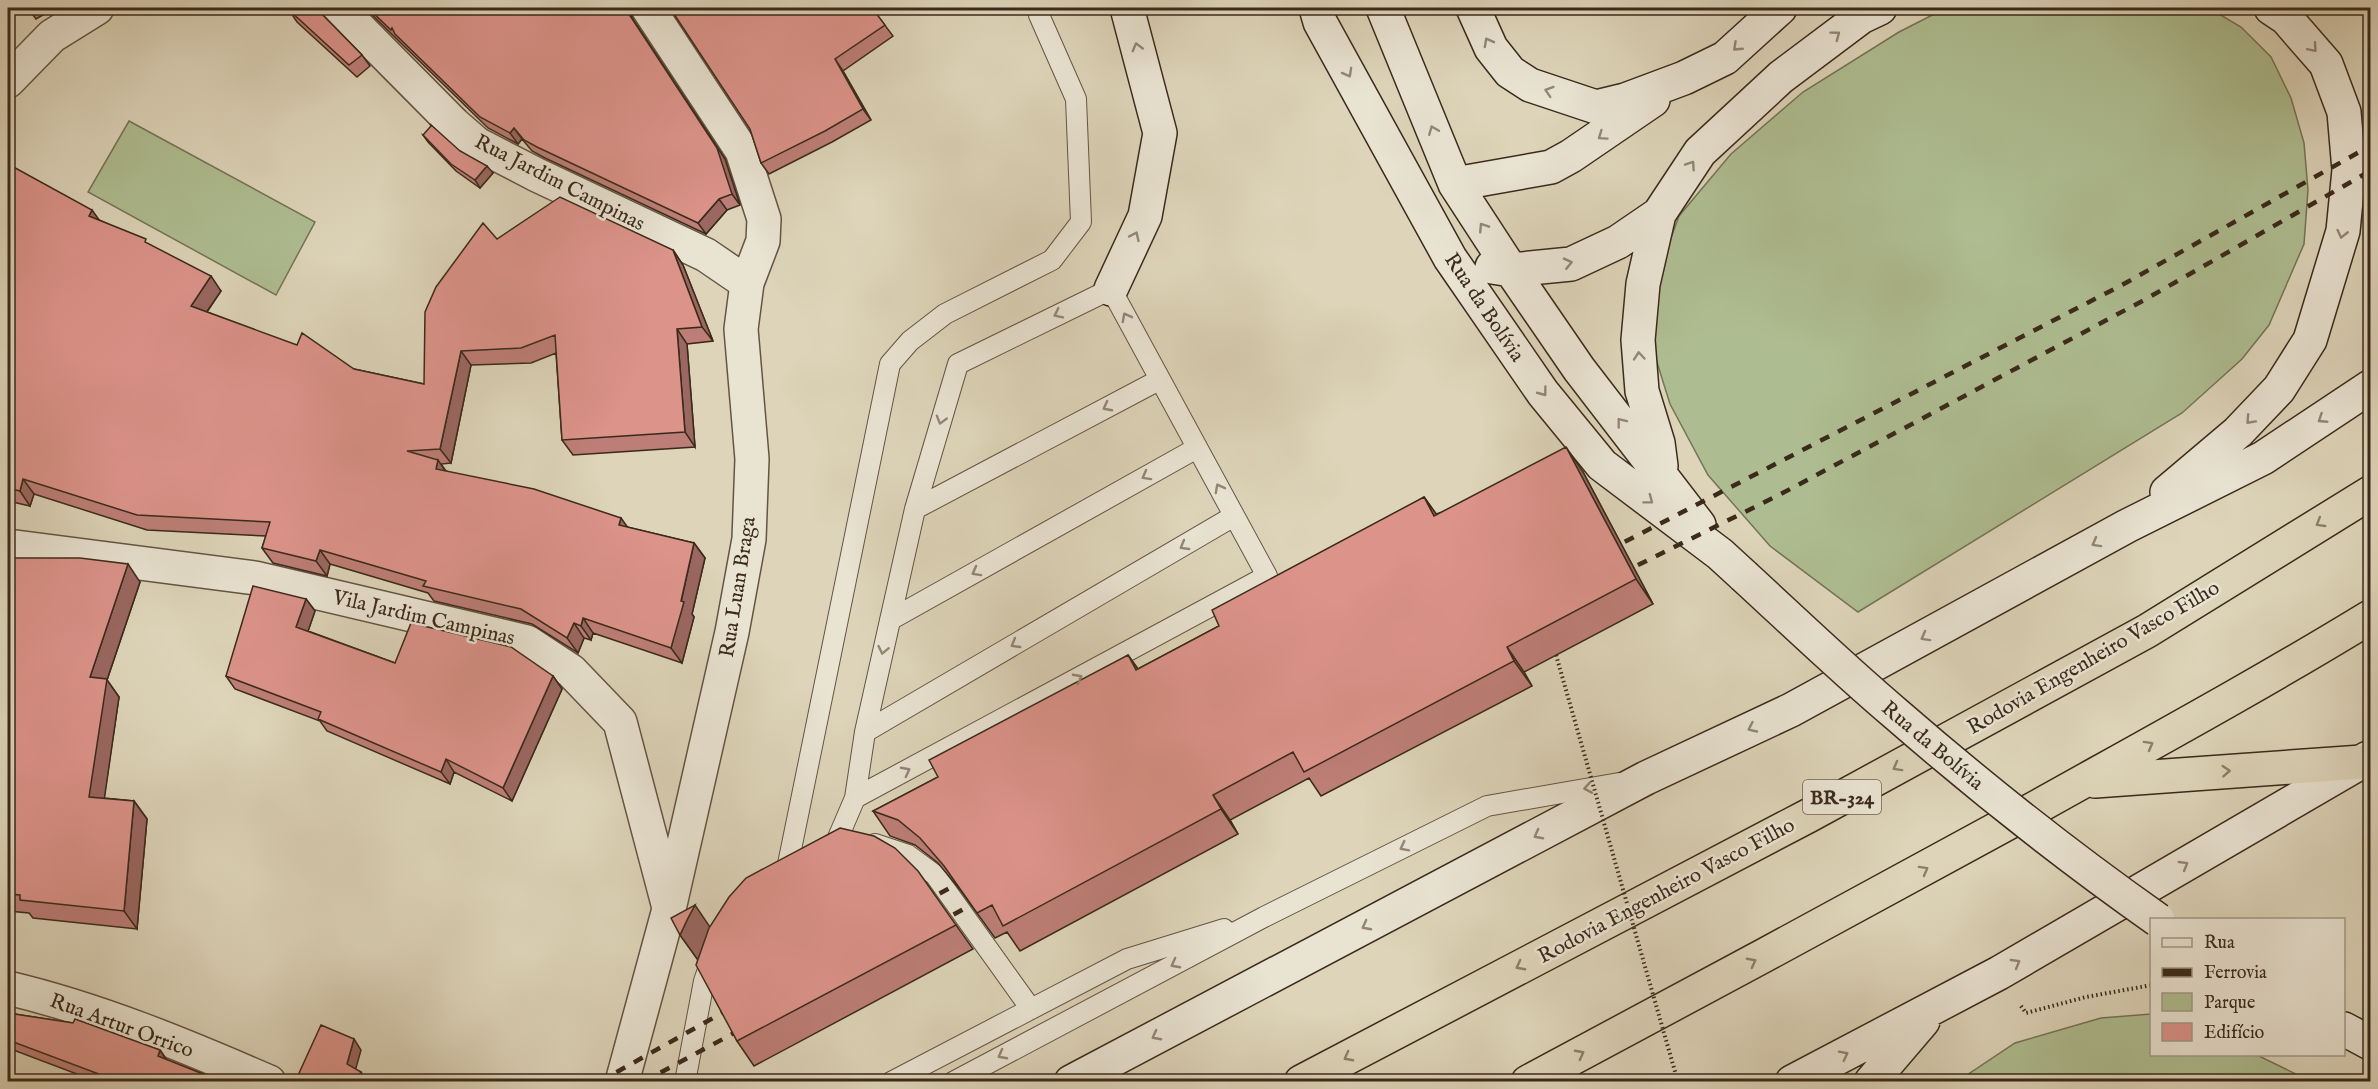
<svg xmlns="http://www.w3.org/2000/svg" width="2378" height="1089" font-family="'IM FELL English',serif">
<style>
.green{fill:#aebd91;stroke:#747456;stroke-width:1.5}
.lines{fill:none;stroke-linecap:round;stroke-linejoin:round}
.lane-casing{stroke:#645442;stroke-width:22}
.street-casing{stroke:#645442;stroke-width:36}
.secondary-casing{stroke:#3b2a1b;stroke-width:36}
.highway-casing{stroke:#3b2a1b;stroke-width:36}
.path{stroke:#3b2a1b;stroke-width:4;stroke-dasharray:1.5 3;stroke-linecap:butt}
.lane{stroke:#e9e3d2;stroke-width:20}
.street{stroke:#e9e3d2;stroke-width:33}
.secondary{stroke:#e9e3d2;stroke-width:33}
.highway{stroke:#ddd4b9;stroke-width:33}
.rail{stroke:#3b2a1b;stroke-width:4.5;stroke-dasharray:10 10;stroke-linecap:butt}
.secondary-bridge-casing{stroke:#3b2a1b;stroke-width:36;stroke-linecap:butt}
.path-bridge{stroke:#3b2a1b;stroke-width:4;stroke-dasharray:1.5 3;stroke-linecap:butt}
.secondary-bridge{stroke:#e9e3d2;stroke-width:33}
.wall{fill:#bd7e77;stroke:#3b2a1b;stroke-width:1.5}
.shaded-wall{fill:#9a6761;stroke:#3b2a1b;stroke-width:1.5}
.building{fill:#dc938a;stroke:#3b2a1b;stroke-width:1.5}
.oneway{stroke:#928676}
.oneway2{stroke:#8c7f6a}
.labels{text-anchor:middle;stroke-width:5;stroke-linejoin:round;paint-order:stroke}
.shield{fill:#e9e3d2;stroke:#6f6252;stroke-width:1.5}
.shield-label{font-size:20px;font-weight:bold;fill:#3b2a1b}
.street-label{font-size:21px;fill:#3b2a1b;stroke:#e9e3d2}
</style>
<rect width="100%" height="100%" fill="#ddd4b9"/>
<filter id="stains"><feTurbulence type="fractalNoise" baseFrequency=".00333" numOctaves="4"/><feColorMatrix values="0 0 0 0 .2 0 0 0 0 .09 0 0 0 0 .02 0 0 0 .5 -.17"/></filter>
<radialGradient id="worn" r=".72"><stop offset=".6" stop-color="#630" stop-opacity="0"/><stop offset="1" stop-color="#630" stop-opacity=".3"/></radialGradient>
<!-- green -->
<path class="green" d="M1946 8H2209L2241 27 2271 57 2291 98 2304 143 2308 190 2304 244 2269 325 2242 359 2182 413 1858 612 1770 546 1708 475 1670 404 1655 356V304L1664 257 1679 216 1731 154 1803 92 1899 32Z
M129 121 315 222 276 295 88 192Z
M2151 1014 2152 1054 2257 1055 2310 1081H1958L2015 1043 2101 1018Z"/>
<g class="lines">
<!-- lane casing -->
<g class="lane-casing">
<path id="lane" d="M915 509 1159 380
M890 620 1197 448
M865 732 1234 516
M837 840 855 798 865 732 915 509 958 364 1111 289 1267 576 855 798
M875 844 908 855 935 875 1031 1009
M788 864 890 364 910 341 945 314 1052 260 1081 222 1076 99 1039 15
M685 1082 704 981 713 956
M891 1082 1127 959 1224 929
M953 1082 1264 917 1487 806 1619 783"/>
</g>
<!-- street casing -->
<g class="street-casing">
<path id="street" d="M339 8 454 124 477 144 537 175 706 255 747 283
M8 81 52 36 97 8
M8 546 255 578 527 642 571 671 620 722 668 904
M8 988C97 1009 184 1045 269 1082
M622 1082 669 909 732 632 749 539 752 459 741 329 747 283 763 241 764 219 742 151 648 8"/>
</g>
<!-- secondary casing -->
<g class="secondary-casing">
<path id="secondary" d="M1316 8 1320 22 1450 258 1543 393 1602 465 1720 554 1744 576
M1383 8 1455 184 1511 270 1579 369 1699 525
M1473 8 1491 48 1510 72 1530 85 1596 107 1625 100 1684 78 1725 58 1780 8
M1455 184 1551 167 1571 156 1653 100
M1492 267 1511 270 1571 264 1618 242 1659 214
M1111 289 1145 216 1160 133 1127 8
M1661 466 1658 443 1642 391 1638 340 1643 284 1659 214 1700 152 1781 77 1861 17 1880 8
M2167 492 2238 432 2279 389 2310 340 2343 231 2349 170 2344 112 2326 64 2286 18 2271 8
M2344 1029 2370 1043
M1071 1082 1646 778 1791 710 2127 526 2263 458 2370 387
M1792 1082 1999 973 2368 758
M1871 1082 1923 1021"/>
</g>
<!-- highway casing -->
<g class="highway-casing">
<path id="highway" d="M2095 781 2362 762
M1301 1082 1808 816 2147 631 2370 493
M1528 1082C1699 991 1869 899 2039 806 2150 744 2262 683 2370 617"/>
</g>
<!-- path -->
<path class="path" d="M2021 1006 2026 1013 2086 997 2152 985"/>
<!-- lane -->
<use href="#lane" class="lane"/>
<!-- street -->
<use href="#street" class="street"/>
<!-- secondary -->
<use href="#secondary" class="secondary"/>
<!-- highway -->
<use href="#highway" class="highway"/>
<!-- rail -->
<path class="rail" d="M1607 551 2122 285 2370 146
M1620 574 1779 495 2146 299 2370 171
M922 903 972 876
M936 924 986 897
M599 1082 738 1004
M643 1082 749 1025"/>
<!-- secondary-bridge casing -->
<g class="secondary-bridge-casing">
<path id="secondary-bridge" d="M1744 576C1794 622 1844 670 1896 714 1980 787 2067 856 2158 920"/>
</g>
<!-- path-bridge -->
<path class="path-bridge" d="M1556 655 1678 1082"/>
<!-- secondary-bridge -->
<use href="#secondary-bridge" class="secondary-bridge"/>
</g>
<!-- wall -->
<path class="wall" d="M28 8H55L36 19Z
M291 8H321V13L362 55 370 66 357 77 297 22 289 10Z
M365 8H630L632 18 725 159 740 205 727 210 706 234 545 158 532 151 522 139 518 144 488 128Z
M872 8 893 36 843 71 871 120 832 142 769 174 761 163 750 129Z
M423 135 460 151 493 173 480 188 456 171 428 142Z
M8 164 99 220 150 245 221 291 207 312 354 369 424 384 497 239 673 250 683 265 713 341 687 344 695 447 573 455 562 440 556 353 531 363 471 365 451 463 441 464 446 471 627 527 694 543 705 558 692 614 694 617 682 663 593 633 591 640 584 638 578 653 532 624 434 601 428 593 330 564 327 576 273 563 262 548 266 536 147 530 34 494 30 506 8 501Z
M1583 472 1653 604 1524 672 1532 686 1321 796 1309 778 1230 820 1238 834 1020 951 1007 932 995 938 961 891 938 863 915 845 890 836 873 811 938 777 1128 655 1138 669 1219 626 1424 497 1436 514Z
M8 558 140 582 107 680 119 697 104 798 134 801 147 819 137 929 33 918 29 913 8 911Z
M306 599 315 611 308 631 395 663 553 676 562 689 512 801 454 772 450 784 327 731 320 721 235 689 226 676Z
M956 925 973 949 754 1066 737 1041 698 960 680 935 710 927Z
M8 1013 73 1023 160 1050 167 1060 223 1082H98L8 1048Z"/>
<!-- shaded-wall -->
<path class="shaded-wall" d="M316 8H321V13Z
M625 8H630L632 18 725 159 740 205 732 194Z
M835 59 843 71 871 120 863 109Z
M514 128 522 139 518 144 510 133Z
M487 166 493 173 480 188 475 180Z
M719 199 727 210 706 234 698 223Z
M92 210 102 224 89 216Z
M673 250 683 265 713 341 702 327Z
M211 276 221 291 201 320 191 306Z
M677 329 687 344 695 447 685 432Z
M461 351 471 365 451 463 440 449Z
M1566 447 1583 472 1653 604 1636 579Z
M438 460 448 475 436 469Z
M23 479 34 494 30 506 20 491Z
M1424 497 1442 522 1434 516Z
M621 518 631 532 619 525Z
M694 543 705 558 692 614 694 617 682 663 671 648Z
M320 550 330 564 327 576 316 561Z
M128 564 140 582 107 680 119 697 102 815 89 797 90 677Z
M306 599 315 611 305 640 296 627Z
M583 618 593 633 591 640 581 626Z
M574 623 584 638 578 653 567 638Z
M1507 647 1524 672 1532 686 1514 661Z
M1128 655 1145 679 1136 670Z
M553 676 562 689 512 801 503 788Z
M446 759 454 772 450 784 441 772Z
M1213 795 1230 820 1238 834 1221 809Z
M134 801 147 819 137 929 124 911Z
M695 905 712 930 698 960 680 935 688 918Z
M354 1039 361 1050 354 1075 347 1064Z
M160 1050 167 1061 158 1056Z
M361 1072 367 1082H355Z"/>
<!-- building -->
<path class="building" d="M291 8H316L362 55 349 65 289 10Z
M368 8H625L717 148 732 194 719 199 698 223 537 147 524 140 514 128 510 133 480 117 395 34 392 28 391 30Z
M670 8H872L885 25 835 59 863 109 825 131 761 163 750 129Z
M430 124 460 151 487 166 475 180 451 164 423 135 431 126Z
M8 164 92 210 89 216 146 239 145 242 211 276 191 306 297 345 302 333 354 369 424 384 425 312 436 287 483 223 497 239 560 197 673 250 702 327 677 329 685 432 562 440 555 335 521 348 461 351 440 449 407 451 438 460 436 469 534 489 621 518 619 525 694 543 681 601 684 602 671 648 583 618 581 626 574 623 567 638 521 609 423 586 426 581 320 550 316 561 262 548 270 522 137 515 23 479 20 491 8 488Z
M1566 447 1636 579 1507 647 1514 661 1304 772 1293 752 1213 795 1221 809 1003 926 992 905 977 913 944 866 920 838 898 820 873 811 938 777 929 760 1128 655 1136 670 1219 626 1212 610 1424 497 1434 516Z
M8 558H80L128 564 90 677 107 679 89 797 134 801 124 911 20 900V895L8 894Z
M253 586 306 599 296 627 395 663 411 623 511 647 553 676 503 788 446 759 441 772 318 719 321 712 226 676Z
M840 828 874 836 895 848 918 871 956 925 737 1041 696 965 709 928 729 897 746 878Z
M695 905 688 918 680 935 671 918Z
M8 1013 73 1023 75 1019 160 1050 158 1056 223 1082H120L8 1040Z
M321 1025 354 1039 347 1064 361 1072 355 1082H295Z"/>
<!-- one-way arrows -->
<defs><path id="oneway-chevron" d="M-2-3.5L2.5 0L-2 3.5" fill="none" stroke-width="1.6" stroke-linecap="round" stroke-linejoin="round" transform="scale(1.5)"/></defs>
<g class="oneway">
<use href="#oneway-chevron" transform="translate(1836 35) rotate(-37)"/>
<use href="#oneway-chevron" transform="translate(1488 42) rotate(-118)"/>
<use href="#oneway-chevron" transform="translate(1137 47) rotate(-105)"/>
<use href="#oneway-chevron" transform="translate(1737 47) rotate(137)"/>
<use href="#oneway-chevron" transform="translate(2313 48) rotate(49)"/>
<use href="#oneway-chevron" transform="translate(1348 73) rotate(61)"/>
<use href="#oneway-chevron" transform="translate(1549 91) rotate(-162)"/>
<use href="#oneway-chevron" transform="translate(1433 130) rotate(-112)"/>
<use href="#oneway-chevron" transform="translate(1602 136) rotate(145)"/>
<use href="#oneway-chevron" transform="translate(1691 165) rotate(-56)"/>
<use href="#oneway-chevron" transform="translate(1483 227) rotate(-123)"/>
<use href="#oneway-chevron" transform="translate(2342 234) rotate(103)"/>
<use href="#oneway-chevron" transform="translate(1135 236) rotate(-65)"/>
<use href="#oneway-chevron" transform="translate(1568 263) rotate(-13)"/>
<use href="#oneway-chevron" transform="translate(1058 314) rotate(154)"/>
<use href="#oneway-chevron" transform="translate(1126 317) rotate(-118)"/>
<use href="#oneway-chevron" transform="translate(1639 356) rotate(-95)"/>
<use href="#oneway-chevron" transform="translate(1543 392) rotate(53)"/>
<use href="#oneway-chevron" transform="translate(1107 407) rotate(152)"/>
<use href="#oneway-chevron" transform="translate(2322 419) rotate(147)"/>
<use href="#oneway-chevron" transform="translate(941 420) rotate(106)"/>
<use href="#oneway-chevron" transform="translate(2250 420) rotate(133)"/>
<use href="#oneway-chevron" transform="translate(1621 422) rotate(-128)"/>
<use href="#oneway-chevron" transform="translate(1146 476) rotate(151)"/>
<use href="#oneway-chevron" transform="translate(1219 488) rotate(-118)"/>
<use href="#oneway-chevron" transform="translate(1649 500) rotate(37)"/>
<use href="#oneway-chevron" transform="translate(2096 543) rotate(151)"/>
<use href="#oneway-chevron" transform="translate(1184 546) rotate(150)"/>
<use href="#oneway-chevron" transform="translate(976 572) rotate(151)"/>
<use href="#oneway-chevron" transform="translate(1925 637) rotate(151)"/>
<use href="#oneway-chevron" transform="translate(1015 644) rotate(150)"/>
<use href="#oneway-chevron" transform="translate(883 650) rotate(102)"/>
<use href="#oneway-chevron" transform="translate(1078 678) rotate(-28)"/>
<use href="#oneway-chevron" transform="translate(1752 728) rotate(155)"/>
<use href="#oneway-chevron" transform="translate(906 771) rotate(-28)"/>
<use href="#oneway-chevron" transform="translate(1588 788) rotate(170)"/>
<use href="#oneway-chevron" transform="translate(1538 835) rotate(152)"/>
<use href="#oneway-chevron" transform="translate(1404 847) rotate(153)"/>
<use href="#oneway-chevron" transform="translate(2184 865) rotate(-30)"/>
<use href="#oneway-chevron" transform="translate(1366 926) rotate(152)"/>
<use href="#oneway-chevron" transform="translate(2016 963) rotate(-30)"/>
<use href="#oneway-chevron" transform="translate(1175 964) rotate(152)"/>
<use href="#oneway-chevron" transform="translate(1156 1036) rotate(152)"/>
<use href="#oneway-chevron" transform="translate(1002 1055) rotate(152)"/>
<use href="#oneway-chevron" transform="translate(1844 1055) rotate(-27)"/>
</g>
<g class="oneway2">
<use href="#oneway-chevron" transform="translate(2320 523) rotate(149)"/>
<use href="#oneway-chevron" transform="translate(2149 745) rotate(-29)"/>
<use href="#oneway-chevron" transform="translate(1897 767) rotate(151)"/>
<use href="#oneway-chevron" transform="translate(2226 771) rotate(-4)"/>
<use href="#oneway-chevron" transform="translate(1924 870) rotate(-29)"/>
<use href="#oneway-chevron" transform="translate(1752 962) rotate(-28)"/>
<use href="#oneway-chevron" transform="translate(1520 966) rotate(152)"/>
<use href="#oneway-chevron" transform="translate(1580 1054) rotate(-28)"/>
<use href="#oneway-chevron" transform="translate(1348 1057) rotate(152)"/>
</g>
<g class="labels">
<!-- shield labels -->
<rect class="shield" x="1803" y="780" width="78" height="34" rx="4.5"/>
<g class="shield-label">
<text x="1842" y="804">BR-324</text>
</g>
<!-- street labels -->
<g class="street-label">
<text transform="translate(560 182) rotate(27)" y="7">Rua Jardim Campinas</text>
<text transform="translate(1485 307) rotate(56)" y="7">Rua da Bolívia</text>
<text transform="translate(737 587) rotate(-81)" y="7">Rua Luan Braga</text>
<text transform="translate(424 617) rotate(13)" y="7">Vila Jardim Campinas</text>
<text transform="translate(2093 657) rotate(-30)" y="7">Rodovia Engenheiro Vasco Filho</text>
<text transform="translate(1933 745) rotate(40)" y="7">Rua da Bolívia</text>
<text transform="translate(1666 890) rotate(-28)" y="7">Rodovia Engenheiro Vasco Filho</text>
<text transform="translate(122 1025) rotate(20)" y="7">Rua Artur Orrico</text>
</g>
</g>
<!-- margin -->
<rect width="2378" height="1089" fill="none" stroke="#ddd4b9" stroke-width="30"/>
<rect x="9" y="9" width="2360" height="1071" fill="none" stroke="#3b2a1b" stroke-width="3"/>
<rect x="15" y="15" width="2348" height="1059" fill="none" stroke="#3b2a1b" stroke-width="1.5"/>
<!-- legend -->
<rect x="2150" y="918" width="195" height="138" fill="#e9e3d2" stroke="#a39989" stroke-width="1.5"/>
<rect x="2162" y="938" width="30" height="9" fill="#e9e3d2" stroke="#a39989" stroke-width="1.5"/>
<text x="2204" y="948" font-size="18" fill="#3b2a1b">Rua</text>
<rect x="2162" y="968" width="30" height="9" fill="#3b2a1b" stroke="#a39989" stroke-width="1.5"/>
<text x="2204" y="978" font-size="18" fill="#3b2a1b">Ferrovia</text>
<rect x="2162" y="993" width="30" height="18" fill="#aebd91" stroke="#a39989" stroke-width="1.5"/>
<text x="2204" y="1008" font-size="18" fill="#3b2a1b">Parque</text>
<rect x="2162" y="1023" width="30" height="18" fill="#dc938a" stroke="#a39989" stroke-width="1.5"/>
<text x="2204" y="1038" font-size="18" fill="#3b2a1b">Edifício</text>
<rect width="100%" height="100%" filter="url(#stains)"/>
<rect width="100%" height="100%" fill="url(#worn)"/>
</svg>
